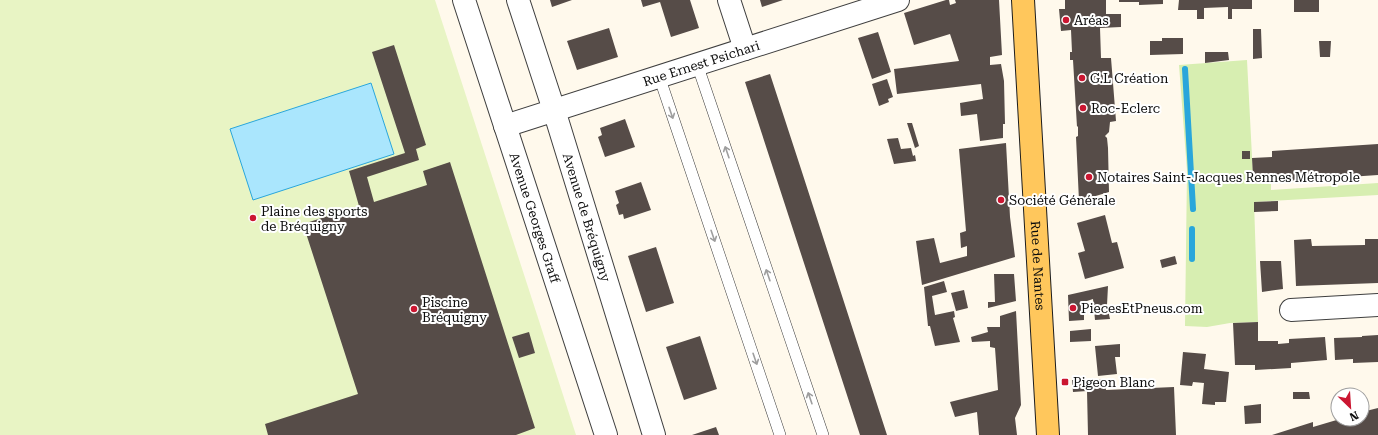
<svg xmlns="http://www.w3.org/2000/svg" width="1378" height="435" font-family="'Roboto Serif',serif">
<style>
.green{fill:#d7eeb1}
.pitch{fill:#e8f4c4}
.water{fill:#aae6fd;stroke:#29a6db}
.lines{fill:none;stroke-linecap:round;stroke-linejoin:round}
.stream{stroke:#29a6db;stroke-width:6}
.building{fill:#564c48}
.service-casing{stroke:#3f3f3f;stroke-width:12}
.minor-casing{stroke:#3f3f3f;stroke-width:24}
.tertiary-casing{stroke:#3f3f3f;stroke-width:24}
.primary-casing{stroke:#1d1d1d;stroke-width:24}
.service{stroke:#fff;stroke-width:11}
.minor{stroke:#fff;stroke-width:22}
.tertiary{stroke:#fff;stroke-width:22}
.primary{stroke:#ffc75c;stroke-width:22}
.oneway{stroke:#9e9e9e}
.poi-dot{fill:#cb1631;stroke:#fff;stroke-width:1.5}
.labels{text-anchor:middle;stroke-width:4;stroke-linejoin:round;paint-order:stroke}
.poi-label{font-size:13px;fill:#0c0c0c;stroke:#fff;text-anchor:start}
.street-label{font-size:13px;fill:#0c0c0c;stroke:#fff}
</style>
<rect width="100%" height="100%" fill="#fff9ec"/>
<!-- green -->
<path class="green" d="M1247 60 1253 176H1271V190L1378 183V195L1254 202 1258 322 1230 323 1207 327 1185 326 1187 171 1179 65Z"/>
<!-- pitch -->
<path class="pitch" d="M0 0H435L576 435H0Z"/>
<!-- water -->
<path class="water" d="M371 83 394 154 253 200 230 129Z"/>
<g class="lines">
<!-- stream -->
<path class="stream" d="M1185 69 1193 209
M1192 259V229"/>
</g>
<!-- building -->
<path class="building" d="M550 0H572L552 7Z
M641 0H690L699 28 671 37 660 2 643 7Z
M760 0H783L762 7Z
M946 0H949L950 5 956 3 955 0H999L1002 55 990 57V65L1001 64 1004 81 1005 124H1003V138L980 141 977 114 961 116 960 103 983 99 981 84 897 94 894 69 959 61 950 34 914 45 904 13Z
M1065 0H1106V14H1121V27L1100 28 1101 58H1111L1116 121 1110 122 1109 132 1105 136 1107 138 1108 148 1109 192 1079 201 1076 137 1078 136V126L1077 127 1073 60H1070V52H1072L1071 30 1061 31 1059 9H1065Z
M1119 0H1163V4L1139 5V2H1119Z
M1179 0H1252V9H1232V19H1228V7L1204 8V19H1197V10H1178Z
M1294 0H1319V12H1294Z
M609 28 618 57 577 70 567 41Z
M1253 29H1261L1262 58 1253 59Z
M878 32 891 72 872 79 858 38Z
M1162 38H1183V54L1150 55V41H1162Z
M1319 41H1331L1330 57H1320Z
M394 45 426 145 416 149 419 160 367 177 374 202 427 185 423 171 450 162 535 428 516 435H268L265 424 358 394 303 224 359 206 349 171 405 153 372 52Z
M1205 52H1228L1229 60 1205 63Z
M770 74 801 169 887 435H860L745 82Z
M887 79 893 97 888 99 889 102 879 106 872 84Z
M625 119 635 147 605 157 598 137 602 135 600 128Z
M907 123H912L919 146 915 148Z
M898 138 901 149 911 148 913 156 915 155 916 161 894 164 887 139Z
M1006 143 1010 217 1015 257 922 285 916 241 934 238 940 263 967 256V246L961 248 960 233 966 231 959 149Z
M1378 144V175L1274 182 1272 181 1273 176 1253 177 1252 158 1272 157V151Z
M1242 151H1250V159H1242Z
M641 182 651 210 624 219 623 214 619 215 616 205 619 203 615 191Z
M1278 201V211L1254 212V202Z
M1105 215 1112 243 1117 242 1124 268 1085 279 1078 253 1085 251 1077 223Z
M1311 239 1312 246 1365 245V239H1378V283L1296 286 1294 240Z
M656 247 674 303 646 312 628 256Z
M1175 256 1177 264 1162 268 1160 260Z
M1260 261H1281L1283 289 1262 292Z
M994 274H1014L1016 301 988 308V302H995Z
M944 281 947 292 932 296 935 315 954 311 955 317 953 318 960 342 935 346 930 326H928L924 287Z
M1108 286 1107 305 1110 319 1095 320 1093 299 1084 302V320L1069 321 1068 295Z
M964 290 968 308 956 311 951 293Z
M1016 311 1021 405 1015 418 1017 435H979L977 412 955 417 950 402 998 390 995 348 990 347V341L972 342 971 337 988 332 987 327H1000V316Z
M1258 322V341H1278V344L1289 343V339L1325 337 1327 360 1291 363V368L1255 370V365H1235L1233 323Z
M1091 329V341L1070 342V331Z
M529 332 535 353 519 358 512 337Z
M1378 335V362L1353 363V359L1335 360 1334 338 1362 337V336Z
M700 336 717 389 684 400 666 347Z
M1120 344V357H1115L1117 374 1098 376 1095 346Z
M1183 352 1206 354 1204 369 1229 372 1226 402H1215V405L1202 404 1204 383 1193 382 1192 386 1180 385Z
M1105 379 1106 390 1174 387 1176 435H1088L1087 391 1073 392 1072 380Z
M1293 392H1309L1310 399H1293Z
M1261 404V423L1245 424 1244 406Z
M1378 408V435H1272L1313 422V427L1340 419H1362V412Z
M716 427 719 435H692Z"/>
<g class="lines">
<!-- service casing -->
<g class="service-casing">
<path id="service" d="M697 64 823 435
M659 76 780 435"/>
</g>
<!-- minor casing -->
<g class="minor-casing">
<g id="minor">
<path id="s1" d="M518 0 554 110 654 435"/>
<path d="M729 0 745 49"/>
<path id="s2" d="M505 126 898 0"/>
<path d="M1291 310 1378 305"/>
</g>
</g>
<!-- tertiary casing -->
<g class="tertiary-casing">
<g id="tertiary">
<path id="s3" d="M464 0 606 435"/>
</g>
</g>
<!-- primary casing -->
<g class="primary-casing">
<g id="primary">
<path id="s4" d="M1023 0 1048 435"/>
</g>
</g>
<!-- service -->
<use href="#service" class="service"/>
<!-- minor -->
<use href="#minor" class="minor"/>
<!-- tertiary -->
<use href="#tertiary" class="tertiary"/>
<!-- primary -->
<use href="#primary" class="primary"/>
</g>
<!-- one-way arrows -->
<defs><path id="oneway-shaft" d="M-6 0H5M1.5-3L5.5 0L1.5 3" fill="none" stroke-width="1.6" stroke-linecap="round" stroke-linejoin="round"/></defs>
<g class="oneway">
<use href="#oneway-shaft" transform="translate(671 113) rotate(71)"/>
<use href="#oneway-shaft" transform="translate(727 152) rotate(-109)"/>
<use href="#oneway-shaft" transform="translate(713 236) rotate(71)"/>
<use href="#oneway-shaft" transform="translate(768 275) rotate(-109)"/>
<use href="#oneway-shaft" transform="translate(755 359) rotate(71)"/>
<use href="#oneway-shaft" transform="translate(810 398) rotate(-109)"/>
</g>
<!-- markers -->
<g class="poi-dot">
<circle cx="1066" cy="20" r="4"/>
<circle cx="1082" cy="78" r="4"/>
<circle cx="1083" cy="108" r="4"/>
<circle cx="1089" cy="177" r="4"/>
<circle cx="1001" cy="200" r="4"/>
<circle cx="253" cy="218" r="4"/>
<circle cx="1073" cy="308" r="4"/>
<circle cx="414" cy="309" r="4"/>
<rect x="1061" y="378" width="8" height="8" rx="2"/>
</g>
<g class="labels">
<!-- poi labels -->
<g class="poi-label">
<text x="1074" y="25">Aréas</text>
<text x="1090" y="83">G.L Création</text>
<text x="1091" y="113">Roc-Eclerc</text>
<text x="1097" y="182">Notaires Saint-Jacques Rennes Métropole</text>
<text x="1009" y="205">Société Générale</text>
<text x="261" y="216">Plaine des sports<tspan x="261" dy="15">de Bréquigny</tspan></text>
<text x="422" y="307">Piscine<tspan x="422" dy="15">Bréquigny</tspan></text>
<text x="1081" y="313">PiecesEtPneus.com</text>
<text x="1073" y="387">Pigeon Blanc</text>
</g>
<!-- street labels -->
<g class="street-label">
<text dy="5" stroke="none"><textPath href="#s2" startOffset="206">Rue Ernest Psichari</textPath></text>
<text dy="5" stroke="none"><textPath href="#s3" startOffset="229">Avenue Georges Graff</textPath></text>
<text dy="5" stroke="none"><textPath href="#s1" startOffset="228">Avenue de Bréquigny</textPath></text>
<text dy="5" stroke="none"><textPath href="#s4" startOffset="266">Rue de Nantes</textPath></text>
</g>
</g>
<!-- north arrow -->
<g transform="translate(1350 407) rotate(155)"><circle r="19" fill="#ffffff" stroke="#9e9e9e"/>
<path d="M0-3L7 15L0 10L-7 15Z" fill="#cb1631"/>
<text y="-6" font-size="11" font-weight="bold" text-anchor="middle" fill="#0c0c0c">N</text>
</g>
</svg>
